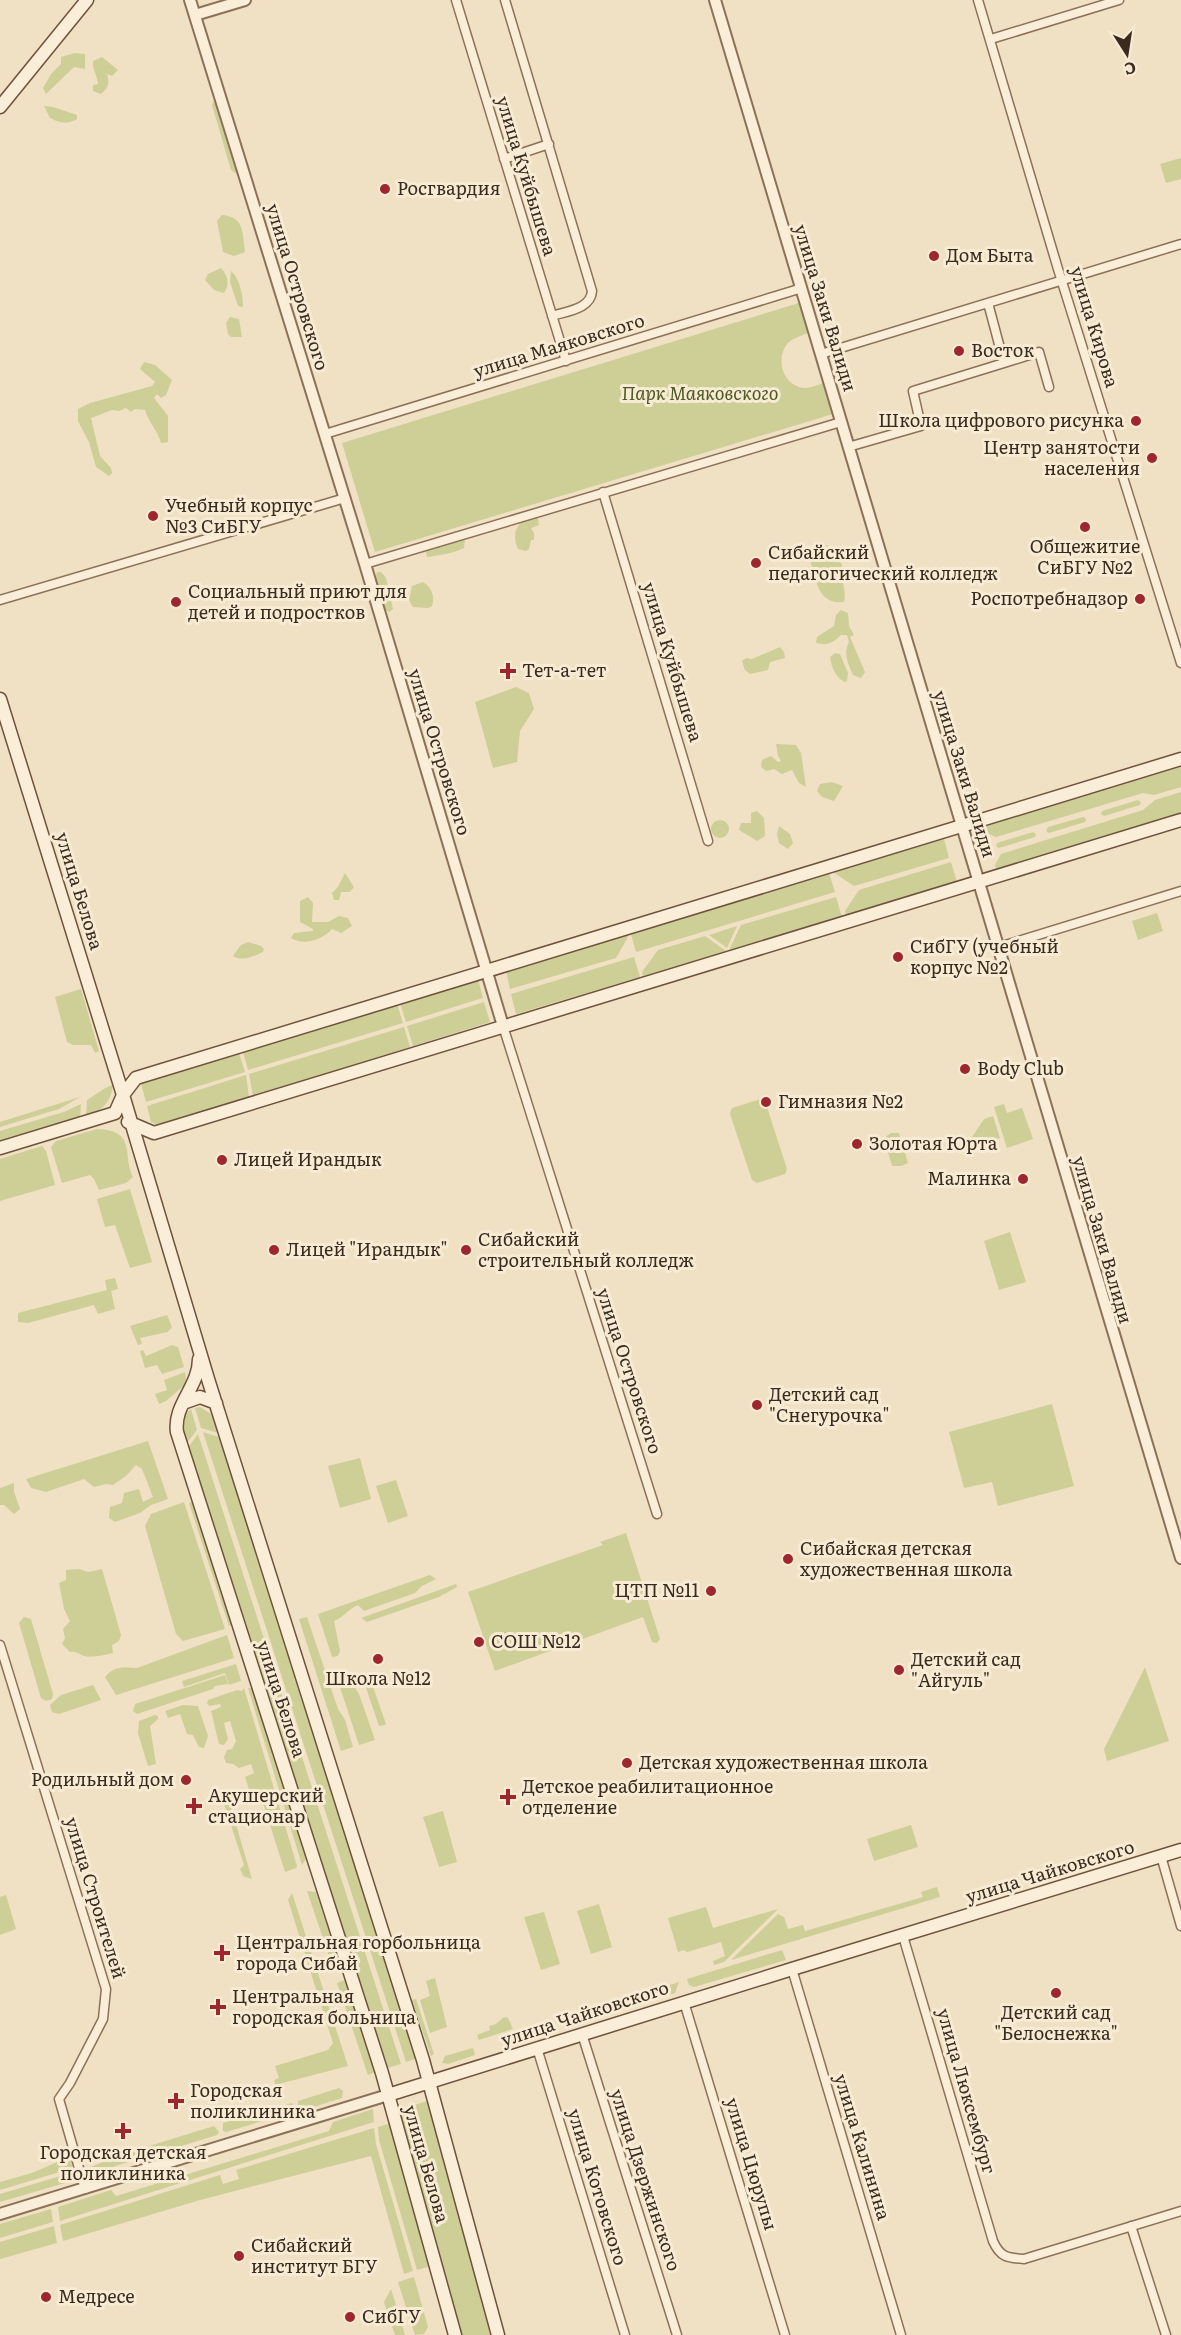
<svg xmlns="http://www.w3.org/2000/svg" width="1181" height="2335" font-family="Literata,serif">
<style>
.green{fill:#cdcf97}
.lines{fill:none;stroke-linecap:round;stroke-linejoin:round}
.minor-casing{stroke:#8c7159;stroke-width:11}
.tertiary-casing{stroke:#8c7159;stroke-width:14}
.secondary-casing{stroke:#6e523c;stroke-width:15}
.minor{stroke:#faeed8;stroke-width:8}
.tertiary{stroke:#faeed8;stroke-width:10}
.secondary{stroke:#faeed8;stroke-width:12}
.poi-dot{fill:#9e262f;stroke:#f7ebd4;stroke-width:2}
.labels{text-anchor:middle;stroke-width:6;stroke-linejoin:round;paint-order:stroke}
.street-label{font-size:18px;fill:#3b2a1e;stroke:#f7ebd4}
.poi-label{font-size:18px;fill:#3b2a1e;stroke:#f7ebd4;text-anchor:start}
.park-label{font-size:18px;font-style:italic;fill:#4f5923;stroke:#f7ebd4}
</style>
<rect width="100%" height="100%" fill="#f0e0c4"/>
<!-- green -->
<path class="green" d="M75 53 85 54V69L74 67 46 94 43 88 51 74 61 64V57Z
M102 57 118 70 112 76 107 74C110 83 108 88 101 94L93 91V85L98 84C97 75 92 69 93 61Z
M218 99 240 171 237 174 231 170 212 105 214 100Z
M44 106C55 106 66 112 77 115V119C66 125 61 123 50 118Z
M1181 158V179L1166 183 1160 164Z
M222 215C245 217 242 233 245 252L234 256 223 252 217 221Z
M221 268C228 276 230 284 224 293L214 290 205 280 208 274Z
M231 271C240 279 243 295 243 307L238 306 230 282Z
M799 303 808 333C801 336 792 338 787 344 775 359 783 387 805 388 810 388 818 385 823 383L833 414 375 552 342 443Z
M230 317 239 319 242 337H231L228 334 226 323Z
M144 362 155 365 172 380 166 395 161 398 157 394 154 398 168 416V442L161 443C158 431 149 423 145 410L135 409 131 412 126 408 119 411 112 410 91 418 100 456 111 468 112 473 109 476 96 467 89 442 78 421V409L90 403 152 386 155 382 140 369Z
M533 516 538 519 539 525 531 528 534 533V540H531L529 549 526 551 518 549C511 533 517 521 533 516Z
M465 539 464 548C451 554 441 555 427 557L426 551 430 548Z
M827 545 833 550 835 558 842 564C839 578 847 588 844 602 815 605 816 575 808 553Z
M377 572H381L386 578 393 609 389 612 382 608C382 595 373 585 377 572Z
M423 582C432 588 435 596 432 606L428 608 413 607 409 600 412 586Z
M841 610 848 613 849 626 854 635 850 637 865 672 861 678 853 675C848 663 843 654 849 642L847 635H841C833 643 827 646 816 643L817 637 834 626 836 615Z
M780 647 784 652 785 658 770 662 768 670 750 674 745 670 742 661 746 658 752 659Z
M835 653 840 654 848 673 847 681 844 682C834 675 832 668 830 657Z
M516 687 529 693 534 709 520 731 517 762 493 768 475 702Z
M776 744 796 745 801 753 806 787 799 783 792 770 782 774 774 769 766 771 761 767 762 760 771 756 778 762 781 761 778 756Z
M1181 766V787L1154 795 1143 793 996 837 984 832 982 827Z
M832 782 843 786 834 801 822 797 817 791 820 784Z
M1181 792V813L996 870 995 865 1001 854 1143 810 1155 800Z
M1138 800 1141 802 1140 805 1104 816 1101 814 1102 811Z
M757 811 764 818 765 836 757 841 739 830 741 823H751V813Z
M1083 817 1086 819 1085 822 1049 833 1046 831 1048 827Z
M711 829a9 9 0 1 1 18 0a9 9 0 1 1-18 0Z
M779 826 790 834 793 843 788 849 779 843 777 834Z
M1033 832 1036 834 1035 837 999 848 996 846 997 843Z
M944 839 949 858 854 886 833 872Z
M951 862 957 882 846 915 845 911 859 890Z
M345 873 354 887 350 892H341L339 900H334L332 893 338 887Z
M829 873 835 892 636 952 631 934Z
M308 897 313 903 312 922H328L339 916 348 918 352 926 341 933 332 929C322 940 304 946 291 938L294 933 313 931V929L300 922V901Z
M836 897 842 917 729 950 741 925Z
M1157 913 1163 931 1138 940 1132 921Z
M737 926 727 948 709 935Z
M627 935 628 937 616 958 510 989 506 971Z
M705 936 726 951 643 976 642 972 658 950Z
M248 942 261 946 264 949 263 952C254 956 243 962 233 956L241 945Z
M634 957 640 977 516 1014 511 994Z
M478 979 483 998 406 1022 400 1003Z
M81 989 99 1051 95 1053 91 1045H73L67 1042 55 997Z
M484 1002 490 1022 413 1046 407 1026Z
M397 1004 403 1023 248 1070 243 1052Z
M404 1027 410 1047 253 1096 249 1074Z
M239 1053 245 1072 146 1102 141 1084Z
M246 1075 249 1097 158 1125 151 1122 147 1106Z
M113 1085C111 1103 101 1111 86 1117L87 1100 107 1087Z
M80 1097 59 1109 0 1127V1122Z
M761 1099 765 1101 787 1169 785 1174 757 1183 752 1180 730 1114 732 1108Z
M81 1104 80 1118 0 1143V1131L64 1112Z
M1004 1104 1007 1113 1022 1108 1033 1139 1007 1148 994 1107Z
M993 1116 1000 1138 973 1147 970 1140 984 1119Z
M97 1129C137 1131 122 1153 133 1177L126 1183 99 1190 94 1179 90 1175 62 1183 51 1147 56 1141Z
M891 1133H899L908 1163 901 1166H892L884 1138Z
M42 1146 46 1151 55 1185 0 1201V1159Z
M130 1189 152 1262 130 1268 115 1225 105 1227 97 1199Z
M1010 1232 1026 1282 999 1290 984 1241Z
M115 1278 118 1289 111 1291 115 1309 98 1314 94 1305 28 1323 18 1322V1313L107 1290 105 1280Z
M167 1315 172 1327 168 1332 140 1338 142 1344 138 1345 130 1326Z
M172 1345 178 1347 184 1367 162 1374 157 1365 145 1368 140 1351 143 1350 146 1356Z
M185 1372 187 1383 166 1401 159 1404 155 1394 167 1390 164 1380Z
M1052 1404 1074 1486 998 1506 992 1482 964 1488 949 1432Z
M200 1407 211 1414 218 1433 201 1428 195 1408Z
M191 1409 197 1430 186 1444C183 1431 178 1418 191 1409Z
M203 1432 219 1437 418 2058 406 2062Z
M198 1434 401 2064 387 2068 187 1449Z
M148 1441 168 1499 151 1505 140 1513 115 1522 109 1518 110 1507 122 1503 124 1493 139 1489 143 1502 153 1497 142 1469 136 1465 126 1476 113 1485 106 1484 94 1487 84 1479 46 1492 31 1488 26 1479Z
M360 1458 371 1499 340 1508 328 1466Z
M396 1480 408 1516 388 1523 376 1486Z
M14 1483V1492L20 1509 14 1514 4 1505H0V1488Z
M184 1502 225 1629 183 1641 176 1634 145 1526 151 1514Z
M192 1502 232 1625 229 1626 189 1503Z
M626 1533 660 1639 657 1643 652 1642 643 1617 495 1671 468 1592 603 1545 600 1542Z
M79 1569 88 1572 102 1569 121 1635 119 1641 112 1645 113 1653C104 1655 92 1658 84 1656 78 1654 77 1651 70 1652L62 1644 65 1638 63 1629 70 1621 64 1609 59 1583 66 1580V1570Z
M430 1575 436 1579 422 1586 415 1593 364 1611 358 1605C348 1609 344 1617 334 1621L340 1651 338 1656 332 1657 318 1614Z
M456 1584 457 1587 439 1597 367 1622 361 1618Z
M24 1617 31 1619 53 1694 52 1699 46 1701 41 1698 19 1623Z
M307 1617 338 1709 345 1720 353 1747 341 1751 299 1619Z
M227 1635 234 1658 116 1695 105 1677C114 1666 123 1667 137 1668Z
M236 1664 241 1681 229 1685 225 1673 184 1687 182 1681Z
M1145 1667 1169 1741 1107 1761 1104 1749Z
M225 1675 228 1684 215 1686 213 1689 137 1714 133 1711 135 1704Z
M371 1681 386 1724 385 1725 379 1726 365 1685Z
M352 1683 359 1694 375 1740 359 1745 340 1687Z
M93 1685 101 1700 59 1714 52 1712 50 1705 61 1695Z
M244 1688 297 1866 296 1868 285 1872 263 1803 254 1805 245 1777 254 1773 251 1764 239 1768 233 1764 226 1763 224 1757 227 1750 232 1749 236 1741 230 1721 224 1723 228 1739 224 1745 219 1744 211 1711 221 1707 220 1704 209 1706 207 1703 208 1700 237 1690 242 1691Z
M248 1688H253L306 1859 302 1865Z
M183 1705 198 1706 208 1736 204 1748 199 1747 193 1735 187 1734 180 1714 168 1718 165 1711Z
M155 1715 158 1716V1719L150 1726 156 1764 148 1766 138 1733 139 1721Z
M224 1804H230L252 1879 243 1876 240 1869 244 1865Z
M443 1811 457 1862 439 1867 423 1817Z
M911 1825 918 1847 874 1861 867 1839Z
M937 1887 940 1897 731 1960 778 1914 784 1917 788 1929 803 1925 805 1931 923 1897 921 1892Z
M307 1891 316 1892 336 1953 329 1956Z
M292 1893 348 2066 275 2085 274 2080 279 2078 275 2066 328 2050 333 2043 288 1900Z
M6 1895 16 1929 0 1935V1897Z
M599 1904 612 1947 591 1954 577 1911Z
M706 1907 713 1928 778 1909 724 1962 714 1965 713 1961 725 1956 721 1942 687 1952 684 1950 678 1952 668 1918Z
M544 1912 560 1964 541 1970 524 1917Z
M782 1950 786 1960 694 1987 689 1985 687 1979Z
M435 1978 447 2027 430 2033 420 2000 430 1996 426 1981Z
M345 1980 375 2072 368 2075 337 1983Z
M679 1982 675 1993 646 2002 643 1994Z
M638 1995 641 2004 606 2014 604 2006Z
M416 1999 434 2054 431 2056 412 2000Z
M598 2008 601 2016 565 2027 562 2019Z
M504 2017 508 2018 513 2029 479 2040 477 2035 490 2030 489 2026 496 2024Z
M473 2048 475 2055 448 2064 442 2063 445 2056Z
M339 2088 343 2091 342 2098 301 2111 298 2108V2101Z
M427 2101 492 2335H461L401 2119 399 2110Z
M292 2103 293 2105 289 2113 226 2132 223 2131V2123Z
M373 2109 374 2122 60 2221 58 2207 111 2190 116 2196 329 2131 333 2122Z
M391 2123 430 2262 428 2267 417 2270 379 2140 378 2127Z
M214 2126 219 2132 217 2135 133 2161 131 2158 133 2151Z
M374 2128 376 2144 413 2271 404 2274 371 2156 200 2200 63 2241 60 2225 220 2175 223 2184 239 2179 236 2170Z
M122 2154 127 2158 128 2162 97 2172 86 2169Z
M69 2157 73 2168 0 2190V2182L32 2173Z
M74 2172 72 2181 0 2202V2194Z
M51 2209 53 2222 0 2238V2224Z
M54 2226 57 2243 0 2259V2242Z
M414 2277 428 2327 424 2334 415 2335 398 2282Z
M391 2289 405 2335H395L384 2302Z"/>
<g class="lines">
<!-- minor casing -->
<g class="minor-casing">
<path id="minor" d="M456 0 566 361
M505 0 592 291C591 309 567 311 552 316
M978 0 1058 269 1181 663
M991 39 1119 0
M504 159 549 144
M821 354 1181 244
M1004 363 1039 352 1049 387
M325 434 802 288
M848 447 921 426 913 391 1004 363 988 303
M603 492 708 841
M365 564 841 422
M0 600 345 498
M999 947 1181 891
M503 1026 657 1514
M0 1645 106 1989 103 2019 70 2083 59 2099 85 2189
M1161 1856 1181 1926
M903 1936 993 2241C1000 2257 1007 2258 1024 2259L1181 2211
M792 1969 901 2335
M684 2002 785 2335
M582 2034 677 2335
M537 2048 625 2335
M1131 2226 1166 2335"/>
</g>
<!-- tertiary casing -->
<g class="tertiary-casing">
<path id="tertiary" d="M190 0 365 564 503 1026
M715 0 1181 1558
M195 15 245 0
M0 2214 388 2095"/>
</g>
<!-- secondary casing -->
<g class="secondary-casing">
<path id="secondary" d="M0 107 87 0
M0 699 123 1095 208 1379 423 2060 498 2335
M115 1113 123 1095 136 1078 1181 759
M128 1122 154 1133 1181 820
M0 1148 115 1113
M199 1359C199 1387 173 1405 177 1432L382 2073 455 2335
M183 1403 200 1397 216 1403
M388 2095 792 1969 1181 1850"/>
</g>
<!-- minor -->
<use href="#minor" class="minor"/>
<!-- tertiary -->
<use href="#tertiary" class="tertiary"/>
<!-- secondary -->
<use href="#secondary" class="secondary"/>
</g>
<!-- markers -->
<g class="poi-dot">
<circle cx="385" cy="189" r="6"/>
<circle cx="934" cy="256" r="6"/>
<circle cx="959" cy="351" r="6"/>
<circle cx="1136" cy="421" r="6"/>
<circle cx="1152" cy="458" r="6"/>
<circle cx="153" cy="516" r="6"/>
<circle cx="1085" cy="527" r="6"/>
<circle cx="756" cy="563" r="6"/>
<circle cx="1140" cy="599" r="6"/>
<circle cx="176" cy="602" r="6"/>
<path d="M505 662h6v6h6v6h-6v6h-6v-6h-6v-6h6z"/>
<circle cx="898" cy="957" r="6"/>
<circle cx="965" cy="1069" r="6"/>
<circle cx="766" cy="1102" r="6"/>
<circle cx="857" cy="1144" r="6"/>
<circle cx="222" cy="1160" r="6"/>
<circle cx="1023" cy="1179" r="6"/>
<circle cx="274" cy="1250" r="6"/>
<circle cx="466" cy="1250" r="6"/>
<circle cx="757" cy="1405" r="6"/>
<circle cx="788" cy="1559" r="6"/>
<circle cx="711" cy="1591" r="6"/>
<circle cx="479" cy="1642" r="6"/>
<circle cx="378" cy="1659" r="6"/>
<circle cx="899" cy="1670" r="6"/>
<circle cx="627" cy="1763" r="6"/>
<circle cx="186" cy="1780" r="6"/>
<path d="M505 1788h6v6h6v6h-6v6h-6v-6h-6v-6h6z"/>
<path d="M191 1797h6v6h6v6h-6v6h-6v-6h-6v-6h6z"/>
<path d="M219 1944h6v6h6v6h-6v6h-6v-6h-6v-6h6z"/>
<circle cx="1056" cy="1993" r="6"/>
<path d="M215 1998h6v6h6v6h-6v6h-6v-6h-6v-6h6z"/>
<path d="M173 2092h6v6h6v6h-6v6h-6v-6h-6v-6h6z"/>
<path d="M120 2122h6v6h6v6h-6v6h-6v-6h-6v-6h6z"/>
<circle cx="239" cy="2256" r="6"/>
<circle cx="46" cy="2297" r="6"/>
<circle cx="350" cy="2317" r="6"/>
</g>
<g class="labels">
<!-- street labels -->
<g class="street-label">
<text transform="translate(526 176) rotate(73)" y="6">улица Куйбышева</text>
<text transform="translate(297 287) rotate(73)" y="6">улица Островского</text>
<text transform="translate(825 308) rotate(73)" y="6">улица Заки Валиди</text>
<text transform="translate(1094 327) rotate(73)" y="6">улица Кирова</text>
<text transform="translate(559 346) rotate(-17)" y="6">улица Маяковского</text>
<text transform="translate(672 662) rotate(73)" y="6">улица Куйбышева</text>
<text transform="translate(439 752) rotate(73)" y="6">улица Островского</text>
<text transform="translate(964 774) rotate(73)" y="6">улица Заки Валиди</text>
<text transform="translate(79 891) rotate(73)" y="6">улица Белова</text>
<text transform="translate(1102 1240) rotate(74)" y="6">улица Заки Валиди</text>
<text transform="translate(629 1371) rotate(72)" y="6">улица Островского</text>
<text transform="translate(281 1699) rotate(72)" y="6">улица Белова</text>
<text transform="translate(1050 1872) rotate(-17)" y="6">улица Чайковского</text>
<text transform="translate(95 1898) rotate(73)" y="6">улица Строителей</text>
<text transform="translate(585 2014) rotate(-18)" y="6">улица Чайковского</text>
<text transform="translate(966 2091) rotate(74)" y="6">улица Люксембург</text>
<text transform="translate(862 2147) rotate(73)" y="6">улица Калинина</text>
<text transform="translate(426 2164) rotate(74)" y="6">улица Белова</text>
<text transform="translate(751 2164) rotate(73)" y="6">улица Цюрупы</text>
<text transform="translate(645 2180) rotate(72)" y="6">улица Дзержинского</text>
<text transform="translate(597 2187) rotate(73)" y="6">улица Котовского</text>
</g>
<!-- poi labels -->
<g class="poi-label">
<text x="397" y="195">Росгвардия</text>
<text x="946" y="262">Дом Быта</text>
<text x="971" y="357">Восток</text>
<text x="1124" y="427" text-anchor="end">Школа цифрового рисунка</text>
<text x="1140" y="454" text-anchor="end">Центр занятости<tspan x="1140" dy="21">населения</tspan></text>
<text x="165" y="512">Учебный корпус<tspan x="165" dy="21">№3 СиБГУ</tspan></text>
<text x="1085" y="553" text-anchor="middle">Общежитие<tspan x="1085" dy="21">СиБГУ №2</tspan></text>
<text x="768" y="559">Сибайский<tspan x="768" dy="21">педагогический колледж</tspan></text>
<text x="188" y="598">Социальный приют для<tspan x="188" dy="21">детей и подростков</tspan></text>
<text x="1128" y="605" text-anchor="end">Роспотребнадзор</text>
<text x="522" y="677">Тет-а-тет</text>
<text x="910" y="953">СибГУ (учебный<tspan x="910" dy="21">корпус №2</tspan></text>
<text x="977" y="1075">Body Club</text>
<text x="778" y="1108">Гимназия №2</text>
<text x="869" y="1150">Золотая Юрта</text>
<text x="234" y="1166">Лицей Ирандык</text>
<text x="1011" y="1185" text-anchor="end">Малинка</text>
<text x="478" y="1246">Сибайский<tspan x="478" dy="21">строительный колледж</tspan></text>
<text x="286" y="1256">Лицей "Ирандык"</text>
<text x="769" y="1401">Детский сад<tspan x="769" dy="21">"Снегурочка"</tspan></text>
<text x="800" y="1555">Сибайская детская<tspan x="800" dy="21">художественная школа</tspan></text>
<text x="699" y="1597" text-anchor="end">ЦТП №11</text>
<text x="491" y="1648">СОШ №12</text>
<text x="911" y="1666">Детский сад<tspan x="911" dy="21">"Айгуль"</tspan></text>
<text x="378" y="1685" text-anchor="middle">Школа №12</text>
<text x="639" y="1769">Детская художественная школа</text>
<text x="174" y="1786" text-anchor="end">Родильный дом</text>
<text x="522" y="1793">Детское реабилитационное<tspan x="522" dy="21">отделение</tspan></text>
<text x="208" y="1802">Акушерский<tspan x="208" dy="21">стационар</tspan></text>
<text x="236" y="1949">Центральная горбольница<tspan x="236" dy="21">города Сибай</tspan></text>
<text x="232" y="2003">Центральная<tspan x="232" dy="21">городская больница</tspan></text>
<text x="1056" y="2019" text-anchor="middle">Детский сад<tspan x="1056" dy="21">"Белоснежка"</tspan></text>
<text x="190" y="2097">Городская<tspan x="190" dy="21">поликлиника</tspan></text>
<text x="123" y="2159" text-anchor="middle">Городская детская<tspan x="123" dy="21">поликлиника</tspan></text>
<text x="251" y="2252">Сибайский<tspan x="251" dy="21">институт БГУ</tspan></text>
<text x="58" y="2303">Медресе</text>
<text x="362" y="2323">СибГУ</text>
</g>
<!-- park labels -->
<g class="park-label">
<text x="700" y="400">Парк Маяковского</text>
</g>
</g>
<!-- north arrow -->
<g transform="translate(1127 54) rotate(168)" stroke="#f7ebd4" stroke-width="4.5" paint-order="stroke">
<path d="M0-4.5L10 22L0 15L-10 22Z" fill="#3b2a1e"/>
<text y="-9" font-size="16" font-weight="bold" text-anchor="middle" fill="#3b2a1e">С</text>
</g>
</svg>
